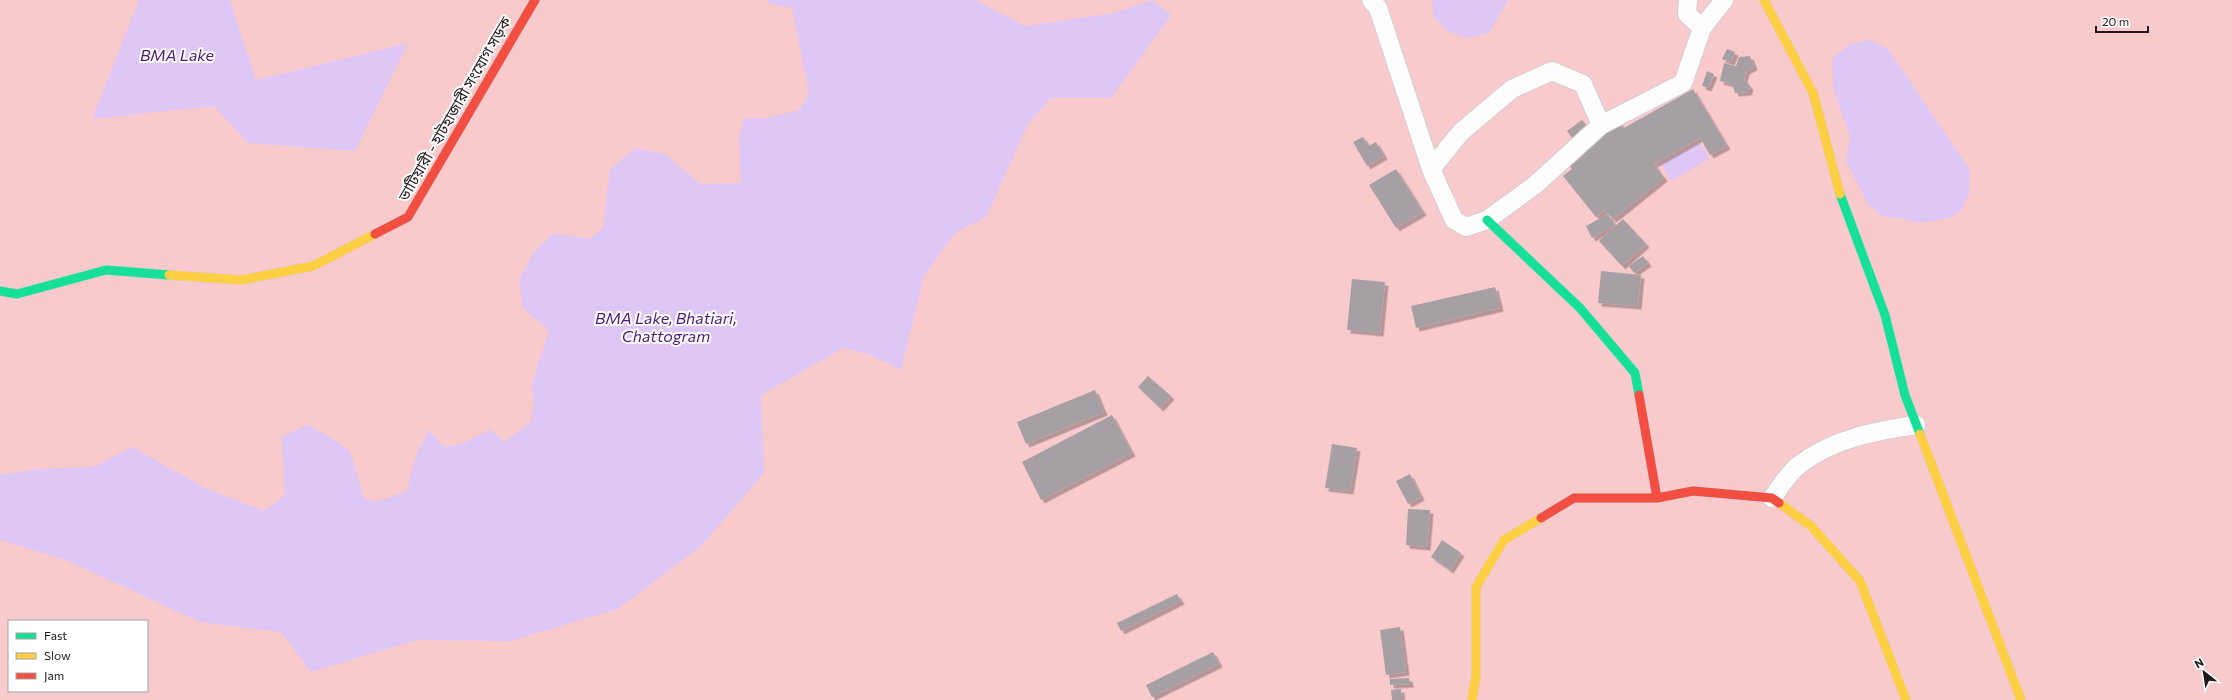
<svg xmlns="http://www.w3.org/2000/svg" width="2232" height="700" font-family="Commissioner,'Noto Sans Bengali',sans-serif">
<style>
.green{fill:#f9cacc;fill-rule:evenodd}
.water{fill:#dec6f5}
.building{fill:#a6a0a4;filter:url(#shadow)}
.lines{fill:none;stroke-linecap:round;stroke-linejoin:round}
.street-casing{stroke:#d5cdd1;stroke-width:20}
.fast-casing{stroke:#d5cdd1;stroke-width:10}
.slow-casing{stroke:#d5cdd1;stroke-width:10}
.jam-casing{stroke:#d5cdd1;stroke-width:10}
.street{stroke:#fefdfe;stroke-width:18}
.fast{stroke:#16e098;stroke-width:9}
.slow{stroke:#ffcf43;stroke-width:9}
.jam{stroke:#f24e42;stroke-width:9}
.labels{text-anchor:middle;stroke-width:4;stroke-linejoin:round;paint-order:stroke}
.street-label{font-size:15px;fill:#1f171b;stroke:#fff}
.water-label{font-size:16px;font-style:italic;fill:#4f1a76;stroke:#fff}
</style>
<defs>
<filter id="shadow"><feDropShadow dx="3.5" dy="3.5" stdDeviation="0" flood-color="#0004"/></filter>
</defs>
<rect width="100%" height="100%" fill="#faf1f6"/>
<!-- green -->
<path class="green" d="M0 0H2232V700H0ZM9 621H147V691H9Z"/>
<!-- water -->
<path class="water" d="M139 0H230L256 80 408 43 355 151 248 143 214 106 92 119Z
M767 0H975L1025 26 1114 13 1152 0 1171 15 1111 98H1051L1028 124 986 217 955 233 924 276 901 370 868 354 843 348 761 395 764 473 701 546 618 609 511 641 417 640 311 672 281 632 200 622 66 560 0 540V475L36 469 93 467 132 447 205 488 264 511 285 495 282 437 307 425 329 436 350 451 364 498 375 502 407 491 416 455 429 430 444 447 462 444 491 429 504 442 531 422 534 402 531 386 549 331 523 308 519 280 533 253 553 233 589 239 603 228 610 170 635 148 665 154 700 184 741 183 739 138 744 118H765L800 110 809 92 792 8 769 4Z
M1432 0H1508L1489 33 1469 38 1449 32 1433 16Z
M1869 40 1888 49 1970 170 1969 193 1962 209 1950 218 1920 223 1903 219 1882 216 1868 204 1846 161 1850 136 1833 87 1832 59 1848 45Z
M1700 143 1709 159 1671 181 1662 164Z"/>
<!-- building -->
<path class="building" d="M1727 49 1735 52 1731 62 1722 59Z
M1750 56 1754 67 1746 71 1744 79 1750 87 1748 92 1735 93 1732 84 1720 81 1724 63 1736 66 1739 57Z
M1707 71 1714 74 1708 88 1702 86Z
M1693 89 1727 146 1710 155 1700 138 1654 164 1664 178 1613 219 1605 210 1596 217 1563 176 1572 169 1564 159 1616 118 1624 128Z
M1582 120 1591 131 1576 143 1567 131Z
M1363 137 1369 146 1376 142 1384 156 1367 166 1353 142Z
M1396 169 1423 212 1396 228 1369 185Z
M1608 214 1615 225 1592 238 1586 226Z
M1623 219 1646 244 1622 266 1599 241Z
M1643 256 1648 263 1634 273 1629 266Z
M1601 271 1641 275 1638 306 1598 303Z
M1352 279 1385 282 1380 333 1347 330Z
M1495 287 1500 308 1416 328 1411 306Z
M1148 376 1171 396 1160 408 1138 387Z
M1095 390 1104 412 1026 444 1017 422Z
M1112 415 1132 453 1041 500 1022 462Z
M1332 444 1357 448 1350 491 1325 488Z
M1410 474 1421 497 1408 504 1396 481Z
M1408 509 1430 510 1427 547 1406 545Z
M1442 540 1461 553 1450 570 1431 557Z
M1177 594 1181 601 1121 631 1117 623Z
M1400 627 1406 672 1386 675 1380 630Z
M1213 652 1219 664 1152 697 1146 685Z
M1409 678 1410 684 1390 685V679Z
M1401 689 1402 700H1392L1391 690Z"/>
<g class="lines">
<!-- street casing -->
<g class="street-casing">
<path id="street" d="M1371 0 1378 8 1431 169 1454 220 1466 227 1487 220 1535 185 1601 125 1683 83 1702 28 1724 0
M1688 0 1687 14 1702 28
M1431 169 1461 132 1512 89 1552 71 1583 84 1601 125
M1772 498C1780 488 1788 473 1799 465 1832 439 1875 431 1916 425"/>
</g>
<!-- fast casing -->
<g class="fast-casing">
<path id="fast" d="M1840 194 1885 315 1905 395 1920 434
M1487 220 1580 308 1635 373 1639 395
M0 291 17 294 106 270 169 275"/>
</g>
<!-- slow casing -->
<g class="slow-casing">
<path id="slow" d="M1764 0 1813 93 1840 194
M169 275 241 280 313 266 375 234
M1920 434 2021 700
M1779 503 1811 526 1860 581 1906 700
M1472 700 1476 676V587L1504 540 1541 518"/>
</g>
<!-- jam casing -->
<g class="jam-casing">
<path id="jam" d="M375 234 408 217 535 0
M1639 395 1657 498 1693 491 1772 498 1779 503
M1541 518 1574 498H1657"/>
</g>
<!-- street -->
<use href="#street" class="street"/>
<!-- fast -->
<use href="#fast" class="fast"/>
<!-- slow -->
<use href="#slow" class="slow"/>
<!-- jam -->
<use href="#jam" class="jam"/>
</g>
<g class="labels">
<!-- street labels -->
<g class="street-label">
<text transform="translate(455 109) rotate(-60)" y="5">ভাটিয়ারী - হাটহাজারী সংযোগ সড়ক</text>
</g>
<!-- water labels -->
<g class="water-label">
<text x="177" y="61">BMA Lake</text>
<text x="666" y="324">BMA Lake, Bhatiari,<tspan x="666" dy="18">Chattogram</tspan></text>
</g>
</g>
<!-- legend -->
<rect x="8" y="620" width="140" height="72" fill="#ffffff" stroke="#a5a2a4"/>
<rect x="16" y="633" width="20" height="6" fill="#16e098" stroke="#a5a2a4"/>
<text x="44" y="640" font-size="12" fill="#1f171b">Fast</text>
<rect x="16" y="653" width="20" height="6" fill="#ffcf43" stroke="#a5a2a4"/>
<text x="44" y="660" font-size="12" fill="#1f171b">Slow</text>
<rect x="16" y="673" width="20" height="6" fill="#f24e42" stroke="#a5a2a4"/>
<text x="44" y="680" font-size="12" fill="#1f171b">Jam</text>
<!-- north arrow -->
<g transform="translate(2204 672) rotate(330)" stroke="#ffffff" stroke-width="3" paint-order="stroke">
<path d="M0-3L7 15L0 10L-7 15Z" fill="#1f171b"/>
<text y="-6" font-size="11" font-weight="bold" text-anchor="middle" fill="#1f171b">N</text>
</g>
<!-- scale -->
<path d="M2096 26v6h52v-6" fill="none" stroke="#1f171b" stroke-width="2"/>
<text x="2102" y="26" font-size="12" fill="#1f171b" stroke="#ffffff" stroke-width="3" paint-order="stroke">20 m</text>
</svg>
